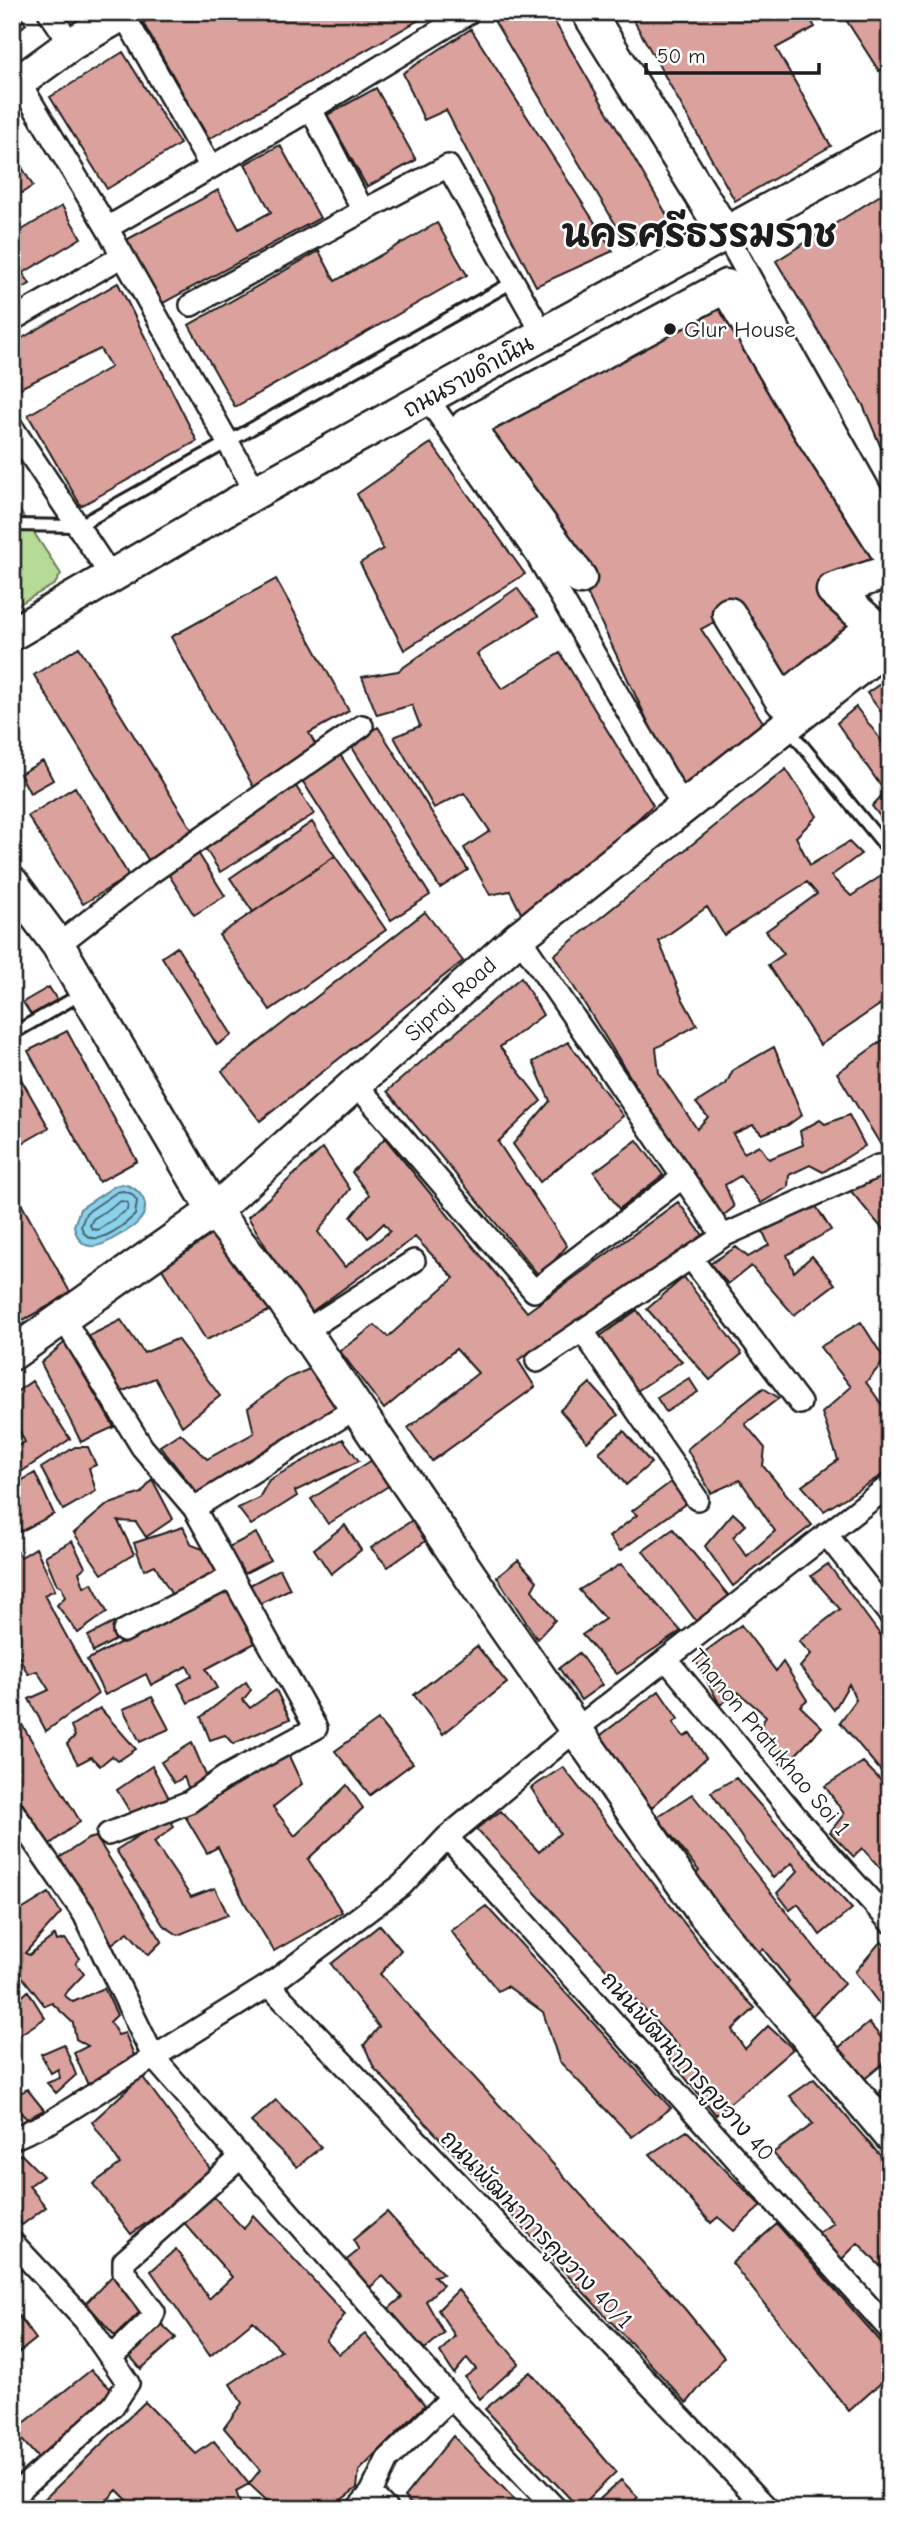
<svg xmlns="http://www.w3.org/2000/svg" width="902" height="2521" font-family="'Comic Neue','Playpen Sans Thai',sans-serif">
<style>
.green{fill:#b5db97;stroke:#687c5a;stroke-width:2}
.water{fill:#8ad1eb;stroke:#5e8998;stroke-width:2}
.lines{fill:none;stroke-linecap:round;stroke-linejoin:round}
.shore{stroke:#48646f;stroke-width:2}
.building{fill:#dba19c;stroke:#1c1c1c;stroke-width:2}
.lane-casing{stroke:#1c1c1c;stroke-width:16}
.street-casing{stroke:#1c1c1c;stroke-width:26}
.secondary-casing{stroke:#1c1c1c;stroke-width:37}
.lane{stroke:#fff;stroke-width:10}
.street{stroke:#fff;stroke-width:21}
.secondary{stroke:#fff;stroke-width:32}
.poi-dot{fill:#1c1c1c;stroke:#fff;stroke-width:2.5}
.labels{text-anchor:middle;stroke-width:5;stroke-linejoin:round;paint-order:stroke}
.poi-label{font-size:23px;fill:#1c1c1c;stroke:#fff;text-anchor:start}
.street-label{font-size:23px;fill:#1c1c1c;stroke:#fff}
.town-label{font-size:37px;font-weight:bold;fill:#1c1c1c;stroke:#fff}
</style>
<rect width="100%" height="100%" fill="#fff"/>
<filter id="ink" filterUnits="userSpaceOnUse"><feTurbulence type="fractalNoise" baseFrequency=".0143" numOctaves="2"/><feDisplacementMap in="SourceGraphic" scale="14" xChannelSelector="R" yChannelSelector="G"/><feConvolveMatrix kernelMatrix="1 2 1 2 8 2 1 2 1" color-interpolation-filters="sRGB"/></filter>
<g filter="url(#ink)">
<!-- green -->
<path class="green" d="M12 499 61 574 55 584 12 608Z"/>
<!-- water -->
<path class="water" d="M122 1184C140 1187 153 1205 139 1221 134 1228 124 1232 116 1237 98 1249 80 1253 74 1226L80 1209 115 1186Z"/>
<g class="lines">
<!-- shore -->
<path class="shore" d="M123 1191 132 1194 137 1201 135 1215C122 1227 89 1254 81 1226L86 1213 117 1192Z
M121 1201 128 1203 127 1210 98 1230 92 1229 90 1225 93 1219Z"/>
</g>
<!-- building -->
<path class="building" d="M12 12H17L26 24 12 36Z
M161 12H433L209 139 143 23Z
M489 12H549L671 222 629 247Z
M629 12H806L815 27 776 48 831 146 735 201Z
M841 12H890V64L879 71Z
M471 29 613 251 536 286 446 110 424 120 403 73Z
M123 52 180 144 107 189 50 97Z
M376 88 416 160 367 187 327 115Z
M280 145 320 218 154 308 119 244 218 190 239 229 271 212 245 164Z
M20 164 33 186 12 199V169Z
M890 189V469L863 405 776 261Z
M62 206 81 238 23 273 30 284 12 294V236Z
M437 223 467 275 235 407 189 325 319 251 335 281Z
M118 283 197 441 81 506 28 415 111 367 100 349 12 392V344Z
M726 286 890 555 833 590 874 626 782 701 729 614 701 629 763 722 683 796 580 578 467 425Z
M431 443 525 574 404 650 360 563 383 549 357 494Z
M276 579 349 711 309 733 319 751 254 788 171 637Z
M517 588 538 616 477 654 502 689 560 653 653 805 526 923 510 891 490 895 464 848 490 831 464 793 434 808 394 737 420 726 412 705 377 715 362 677 398 671Z
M79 647 194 833 149 861 34 675Z
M890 677V724L867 693Z
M856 707 890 752V829L872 806 885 792 837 723Z
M378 727 468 870 440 888 350 744Z
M339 753 430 895 391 920 300 777Z
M43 761 53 780 30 793 20 774Z
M786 769 817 816 796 837 810 865 849 842 861 854 831 876 851 896 890 870V998L820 1045 768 965 784 954 766 931 817 894 807 882 724 935 707 907 659 941 682 998 697 1025 656 1048 659 1073 697 1129 708 1117 696 1103 726 1084 733 1070 774 1047 802 1115 788 1125 762 1134 753 1125 733 1134 744 1153 759 1145 769 1159 803 1145 800 1131 820 1120 825 1124 849 1115 865 1146 823 1172 810 1165 789 1175 788 1187 761 1203 740 1176 725 1185 734 1207 719 1219 554 955Z
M295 785 314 814 220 872 202 843Z
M75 787 129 876 83 904 28 816Z
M312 822 335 856 253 912 230 878Z
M195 848 225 896 194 915 164 867Z
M335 856 386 930 270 1010 219 935Z
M425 912 463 961 260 1121 222 1071Z
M177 947 232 1035 217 1045 162 957Z
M521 977 543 1015 500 1047 541 1101 498 1142 567 1246 540 1277 387 1091Z
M49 987 57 1000 31 1015 23 1002Z
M67 1031 137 1161 99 1182 28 1051Z
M890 1035V1160L837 1073Z
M568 1042 623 1116 540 1182 513 1144 550 1101 533 1062Z
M13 1065 49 1128 12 1149V1066Z
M385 1138 527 1312 678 1202 705 1238 518 1360 535 1387 432 1461 408 1428 478 1373 456 1349 384 1409 340 1351 375 1325 388 1337 454 1278 415 1237 307 1315 248 1217 323 1148 350 1189 318 1232 345 1267 390 1231 384 1223 368 1238 351 1217 369 1195 352 1172Z
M637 1140 663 1175 619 1209 594 1172Z
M876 1171 890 1192V1238L849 1189Z
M12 1187 71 1294 12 1326Z
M814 1203 831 1230 787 1255 794 1272 812 1256 835 1284 794 1315 751 1266 728 1284 710 1264 736 1247 748 1257 769 1245 759 1223Z
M214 1233 243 1269 271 1310 206 1340 162 1269Z
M684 1277 742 1354 710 1380 647 1309Z
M637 1310 660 1341 682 1361 637 1391 599 1337Z
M121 1320 144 1353 177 1339 220 1396 182 1426 155 1378 121 1392 89 1336Z
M861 1322 885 1360 866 1382 890 1416V1470L824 1511 802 1486 838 1460 822 1413 851 1387 820 1347Z
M65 1342 114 1427 81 1442 41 1363Z
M314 1367 338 1407 200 1497 160 1446 180 1433 207 1459 254 1433 248 1408 288 1378Z
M689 1378 698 1392 666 1412 657 1398Z
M32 1381 70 1439 12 1478V1449L25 1442 19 1430 12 1434V1395Z
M590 1383 618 1415 587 1442 560 1410Z
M763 1388 779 1398 745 1424 765 1448 763 1466 812 1525 733 1586 705 1546 733 1513 746 1525 733 1537 747 1556 775 1531 740 1480 711 1493 687 1449Z
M624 1431 651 1463 626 1485 599 1452Z
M343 1439 359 1461 295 1491 297 1496 251 1525 238 1508 259 1498 269 1480Z
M75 1447H88L96 1465 89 1468 96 1491 63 1510 41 1468Z
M372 1460 390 1485 328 1524 311 1499Z
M35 1473 54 1514 20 1532 12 1522V1513L18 1504 12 1493V1486Z
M152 1479 173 1519 146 1537 136 1522 118 1521 134 1554 102 1574 74 1533 107 1505 142 1493Z
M671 1482 689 1501 620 1551 609 1537 637 1515 632 1511Z
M414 1519 430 1538 388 1567 371 1548Z
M345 1525 361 1550 331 1574 314 1549Z
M183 1527 192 1545 208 1551 220 1581 174 1599 155 1565 144 1570 134 1543Z
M673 1529 730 1597 697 1622 643 1551Z
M256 1533 270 1560 240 1576 225 1549Z
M72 1541 85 1567 79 1572 84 1587 92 1583 107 1612 78 1633 57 1605 65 1597 61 1586 57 1585 45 1556Z
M12 1545 21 1557 36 1548 55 1590 44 1595 98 1694 46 1731 29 1699 49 1690 37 1671 28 1674 12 1644Z
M518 1560 537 1581 532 1590 555 1620 537 1639 497 1577Z
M621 1564 681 1631 617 1674 582 1635 605 1619 579 1590Z
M828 1564 890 1648V1768L884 1775 840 1722 856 1700 849 1684 834 1710 800 1667 811 1654 799 1641 840 1609 811 1576Z
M280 1569 290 1589 259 1604 248 1586Z
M226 1587 255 1643 206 1669 217 1688 188 1703 178 1684 192 1676 187 1666 151 1685 146 1674 105 1695 87 1660Z
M115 1622 123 1636 93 1652 88 1636Z
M741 1625 776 1671 783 1662 807 1700 800 1706 822 1727 784 1767 756 1737 766 1716 738 1692 720 1705 695 1659Z
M477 1646 507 1683 443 1734 414 1695Z
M579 1653 602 1685 581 1700 559 1668Z
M246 1682 251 1690 243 1700 250 1708 276 1690 290 1719 233 1744 225 1735 210 1740 201 1717Z
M659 1691 678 1719 673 1723 684 1737 690 1733 706 1758 651 1808 597 1738Z
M152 1697 169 1729 140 1742 123 1709Z
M12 1708 80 1821 49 1845 12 1787Z
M100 1708 136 1749 118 1761 112 1756 100 1766 91 1757 78 1764 67 1744 75 1736 71 1726Z
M378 1720 413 1763 370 1795 335 1751Z
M192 1743 208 1780 191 1795 184 1777 174 1783 161 1762Z
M288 1754 302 1784 273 1807 295 1836 347 1785 363 1808 308 1859 342 1912 274 1951 246 1905 218 1847 207 1853 185 1816Z
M863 1762 890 1790V1796L882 1800 890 1809V1879L862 1848 854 1857 830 1832 844 1814 825 1786Z
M152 1766 169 1798 133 1817 117 1790Z
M563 1767 730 1982 755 2008 732 2030 745 2049 768 2026 793 2049 716 2115 668 2057 679 2047 476 1829 501 1811 539 1852 560 1833 531 1788Z
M736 1778 852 1909 820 1935 798 1904 790 1910 777 1893 798 1871 792 1863 773 1878 744 1841 711 1792Z
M692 1794 844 1984 810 2018 785 1986 789 1981 763 1949 755 1955 691 1880 699 1871 657 1817Z
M169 1816 174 1827 154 1842 191 1897 215 1888 228 1915 178 1935 163 1925 116 1850Z
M96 1837 162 1941 148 1955 128 1932 109 1946 56 1860 88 1839Z
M49 1893 61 1913 25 1953 29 1955 55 1935 57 1941 65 1939 80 1958 76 1963 84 1974 64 1995 73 2002 104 1988 117 2015 110 2022 118 2035 125 2033 136 2060 88 2085 74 2053 88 2046 76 2039 73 2023 52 2003 45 2006 13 1965 20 1959 16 1955 12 1959V1908L23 1909Z
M486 1906 671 2108 632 2137 559 2061 543 2012 507 1986 498 1991 451 1931Z
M380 1925 401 1950 380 1974 685 2309 724 2357 687 2403 374 2068 364 2045 379 2027 331 1964Z
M881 1941 890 1953V2018L855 1972Z
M28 1991 45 2018 12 2040V2006Z
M869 2023 890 2048V2058L862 2081 837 2049Z
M64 2044 76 2075 56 2093 47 2083 60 2078 58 2069 51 2073 41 2054Z
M142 2076 214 2174 131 2234 93 2184 120 2164 92 2122Z
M814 2079 890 2167V2259L881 2267 858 2243 840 2261 818 2233 833 2223 773 2153 813 2124 790 2096Z
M890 2084V2110L877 2095Z
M27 2089 44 2110 27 2119 16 2108 12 2112V2091L16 2096Z
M276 2100 321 2147 297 2167 251 2122Z
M687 2131 761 2206 734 2231 718 2217 711 2223 650 2154Z
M21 2154 43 2176 29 2186 46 2207 22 2225 12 2212V2159Z
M214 2197 244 2229 253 2215 345 2314 326 2341 339 2354 365 2334 425 2405 359 2471 357 2488 329 2509H276L249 2484 260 2470 224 2428 242 2403 230 2384 281 2350 253 2321 210 2356 151 2271 176 2249 209 2299 232 2277 180 2218Z
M387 2212 443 2274 434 2276 443 2285 426 2301 444 2333 425 2349 385 2312 402 2297 383 2276 368 2289 344 2262 359 2250 353 2240Z
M777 2224 890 2352V2375L849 2411 732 2263Z
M116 2272 148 2304 115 2336 86 2303Z
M458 2290 519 2363 480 2399 465 2377 476 2369 467 2358 454 2374 440 2352 455 2336 438 2310Z
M15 2311 36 2339 17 2354 12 2348V2313Z
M155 2318 176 2338 141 2369 128 2354Z
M91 2370 114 2392 38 2458 14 2431Z
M530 2372 616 2472 579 2508 485 2409Z
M145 2402 196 2454 214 2441 249 2484 236 2491 242 2509H136L117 2490 99 2509H34Z
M453 2436 524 2509H416L404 2497Z
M621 2480 638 2497 627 2509 590 2508Z"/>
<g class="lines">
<!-- lane casing -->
<g class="lane-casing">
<path id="lane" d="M12 525 78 526 513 282
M788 728 890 852
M12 1034 83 993"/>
</g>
<!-- street casing -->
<g class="street-casing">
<path id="street" d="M49 12 71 44
M123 14 211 167
M19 82 107 228 256 492
M311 109 363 211 448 166 543 334
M107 228 311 109 467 14
M726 235 890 527
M191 305 363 211
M12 320 121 257
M427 398 536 554 684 808
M12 427 111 576
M519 937 723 1236
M58 945 149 874 362 726
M356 1084 534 1291 683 1177
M691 1258 800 1403
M63 1318 142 1447 194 1508 316 1728 225 1777 189 1802 108 1834
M582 1330 697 1499
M305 1331 414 1261
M537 1361 723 1236 878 1166
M194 1508 356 1408
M826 1534 890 1615
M124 1631 231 1577
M666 1659 802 1824 890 1922
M12 1810 84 1914 154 2058 451 2398 556 2509
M447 1837 890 2330
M269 1985 768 2509
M12 2139 50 2122 269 1985 402 1885 447 1837 583 1724 890 1485
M12 2242 84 2319 128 2383 113 2406 23 2487 12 2504
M111 2358 151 2319 154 2312 124 2272V2261L240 2158
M371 2493 386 2509
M357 2509 371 2493 387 2460 451 2398"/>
</g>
<!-- secondary casing -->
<g class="secondary-casing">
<g id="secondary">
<path d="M588 12 726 235"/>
<path d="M12 87 71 44 126 12"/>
<path d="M580 578 467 425 726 286 809 429 890 555"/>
<path d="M729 614 782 701 874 626 833 590 890 571"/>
<path d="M12 634 256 492 890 143"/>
<path d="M12 883 58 945 214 1211 284 1301 502 1623 701 1910 890 2135"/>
<path id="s1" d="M12 1354 214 1211 519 937 890 644"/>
</g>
</g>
<!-- lane -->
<use href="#lane" class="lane"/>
<!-- street -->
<use href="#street" class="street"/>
<!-- secondary -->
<use href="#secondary" class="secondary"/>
</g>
</g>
<!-- markers -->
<circle class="poi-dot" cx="670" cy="329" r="7"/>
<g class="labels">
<!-- poi labels -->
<g class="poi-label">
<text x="684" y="337">Glur House</text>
</g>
<!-- street labels -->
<g class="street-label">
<text transform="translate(468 376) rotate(-29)" y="8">ถนนราขดำเนิน</text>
<text dy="8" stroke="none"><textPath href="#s1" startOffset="565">Sipraj Road</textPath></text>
<text transform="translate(770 1742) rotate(50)" y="8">Thanon Pratukhao Soi 1</text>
<text transform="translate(688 2066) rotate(48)" y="8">ถนนพัฒนาการคูขวาง 40</text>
<text transform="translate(537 2229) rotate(46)" y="8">ถนนพัฒนาการคูขวาง 40/1</text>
</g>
<!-- town labels -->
<g class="town-label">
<text x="699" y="246">นครศรีธรรมราช</text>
</g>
</g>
<!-- margin -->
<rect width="902" height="2521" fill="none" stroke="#fff" stroke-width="42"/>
<rect x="21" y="21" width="860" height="2479" fill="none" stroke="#1c1c1c" stroke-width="2.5" filter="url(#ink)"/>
<!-- scale -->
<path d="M646 63v10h173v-10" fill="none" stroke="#1c1c1c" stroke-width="3.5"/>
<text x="657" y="63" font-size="21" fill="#1c1c1c" stroke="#ffffff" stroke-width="5" paint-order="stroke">50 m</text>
</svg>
